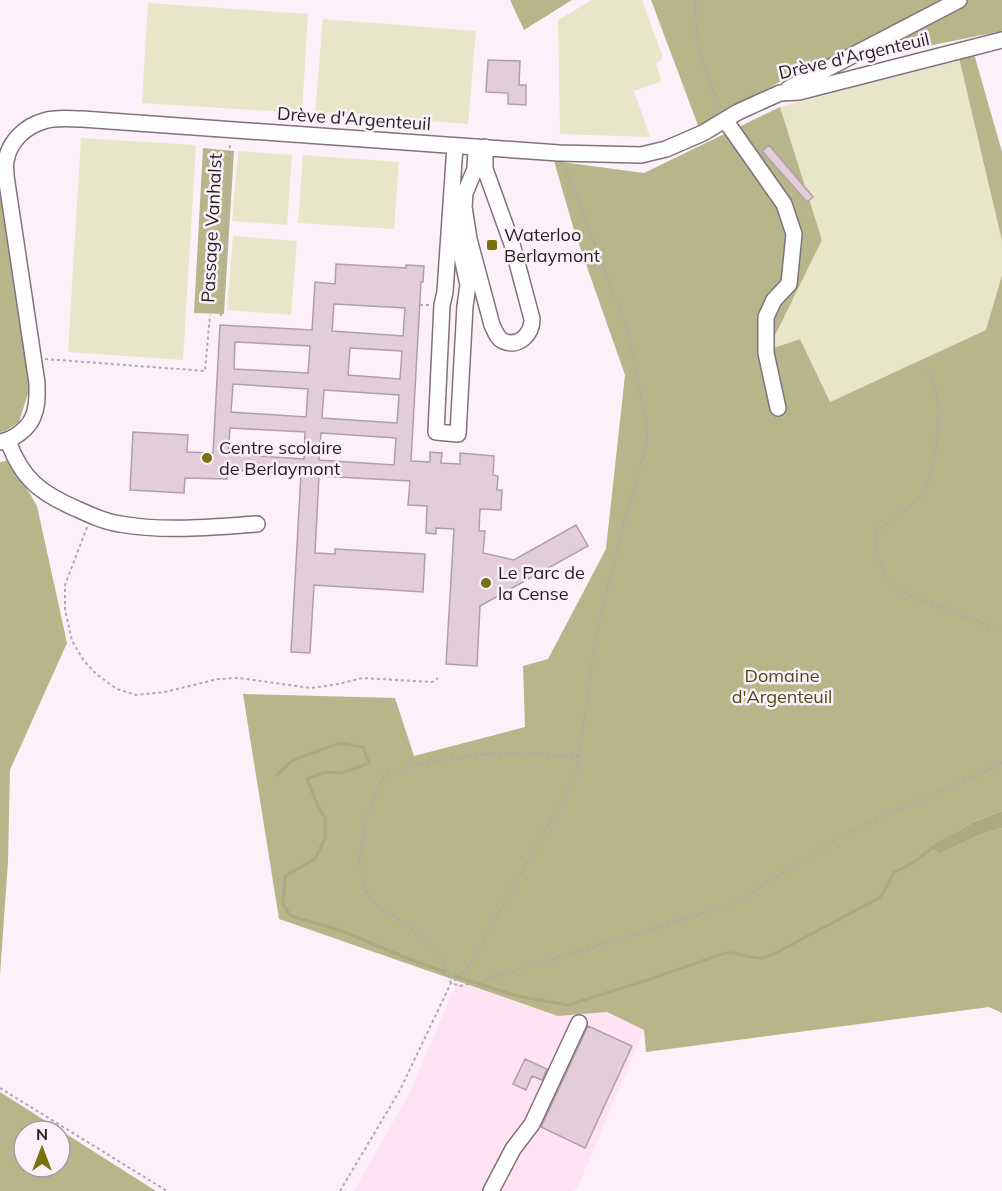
<svg xmlns="http://www.w3.org/2000/svg" width="1002" height="1191" font-family="Mulish,sans-serif">
<style>
.built{fill:#ffe2f3}
.green{fill:#e8e6c9}
.forest{fill:#b8b58a;fill-rule:evenodd}
.water{fill:#aca87f}
.lines{fill:none;stroke-linecap:round;stroke-linejoin:round}
.stream{stroke:#aca87f;stroke-width:3}
.building{fill:#e2cdd9;stroke:#b29ea9;stroke-width:1.5;fill-rule:evenodd}
.minor-casing{stroke:#83717c;stroke-width:18}
.path{stroke:#b2a7ae;stroke-width:2;stroke-dasharray:3 3;stroke-linecap:butt}
.minor{stroke:#fff;stroke-width:15}
.poi-dot{fill:#79700f;stroke:#fdf0f8;stroke-width:2}
.labels{text-anchor:middle;stroke-width:5;stroke-linejoin:round;paint-order:stroke}
.street-label{font-size:18px;fill:#261e23;stroke:#fdf0f8}
.poi-label{font-size:18px;fill:#261e23;stroke:#fdf0f8;text-anchor:start}
.park-label{font-size:18px;fill:#4e4916;stroke:#fdf0f8}
</style>
<rect width="100%" height="100%" fill="#fdf0f8"/>
<!-- built -->
<path class="built" d="M457 982 558 1016 607 1012 644 1030 579 1184 574 1191H354L409 1094Z"/>
<!-- green -->
<path class="green" d="M592 0H642L663 58 656 64 662 81 634 91 650 137 560 134 558 20Z
M148 3 308 14 302 113 142 103Z
M323 19 476 31 468 124 315 112Z
M959 58 1002 241V275L987 330 830 402 800 339 768 351 822 240 780 107Z
M81 138 196 145 183 360 68 352Z
M238 151 292 155 287 225 232 221Z
M303 155 399 162 394 229 298 223Z
M233 236 297 241 291 315 227 310Z"/>
<!-- forest -->
<path class="forest" d="M510 0H572L524 30Z
M651 0H1002V31L795 73 699 128Z
M974 54 1002 152V241L959 58Z
M780 107 822 240 768 350 800 339 830 402 986 330 1002 275V811L974 822 956 832 940 854 977 836 1002 828V1013L989 1007 646 1052 644 1030 607 1012 558 1016 279 919 243 694 395 698 414 756 525 727 523 666 548 659 606 549 625 375 574 230 554 161 644 173Z
M203 148 234 151 224 314 194 313Z
M0 154 32 381 19 422 5 431 0 432Z
M10 460 37 506 67 643 10 770 8 861 0 975V462Z
M0 1092 156 1191H0ZM24 1131H60V1167H24Z"/>
<!-- water -->
<path class="water" d="M1002 811V828L977 836 940 854 932 848 936 843 974 822Z"/>
<g class="lines">
<!-- stream -->
<path class="stream" d="M277 775 293 760 340 743 363 747 369 763 342 773 325 772 307 779 317 804 325 818V838L315 859 285 876 283 905 291 916 342 931 411 960 445 972
M455 976 517 996 568 1005 647 980 725 953C738 951 749 959 762 958 765 958 769 956 772 955L879 898 886 888 893 873 913 863 932 848"/>
</g>
<!-- building -->
<path class="building" d="M488 60 520 61 519 85H526V105L508 104V93L486 92Z
M769 145 813 197 807 202 762 151Z
M336 264 406 268V265L424 266 423 282H421L411 461 430 462V452L442 453 441 463 460 464V453L494 456 493 475 498 476 497 490H502L501 510 480 509 479 531H485L483 553 514 560 576 525 588 546 480 606 477 666 446 664 454 529 436 528V534L426 533 427 506 408 505 410 481 319 476 315 553 335 554V549L425 554 423 592 314 585 310 653 291 652 301 474 227 470V479L185 478 184 493 130 490 133 432 188 435 187 452 213 453 220 325 312 330 315 282 335 284ZM334 304 405 308 403 336 332 331ZM235 342 310 346 308 373 234 369ZM350 348 402 351 400 379 348 375ZM233 384 308 389 306 417 231 412ZM324 390 399 395 397 423 322 418ZM230 428 305 432 304 459 228 454ZM321 433 396 438 394 465 319 460Z
M588 1026 632 1046 585 1148 541 1127Z
M525 1059 547 1069 542 1080 532 1076 526 1090 513 1084Z"/>
<g class="lines">
<!-- minor casing -->
<g class="minor-casing">
<path id="minor" d="M788 89 959 0
M725 120 784 204 794 234 789 284 774 300 766 317V353L778 408
M476 147 475 169 465 193 464 207 469 239 492 325C495 331 497 338 503 341 519 348 532 334 532 319L512 244 485 169V147
M451 206 468 285 465 306 458 434 436 432 442 305 445 292 455 146
M8 441C22 479 40 493 77 509 90 515 105 522 120 524 165 532 212 527 257 524
M0 442C13 440 28 429 33 417 38 406 37 394 37 383L6 176C6 171 5 166 6 161 9 142 25 126 44 121 56 117 69 119 82 119L559 153 641 155 666 149 703 133 738 112 780 93 799 92 1002 40
M491 1191 513 1149 532 1124 579 1023"/>
</g>
<!-- path -->
<path class="path" d="M696 0C693 44 704 67 720 107
M420 305H429
M221 316 230 143
M45 359 205 371 210 315
M927 370C930 378 936 387 937 396 941 419 935 479 920 496 908 511 890 519 876 532L875 544 877 557 888 580 906 594 1002 631
M87 527 65 585V609L72 641 84 661 96 674 117 689 136 695 165 692 218 679 239 678 311 688 339 684 362 678 432 682 438 678
M579 757 525 753 485 754 415 764 384 776 366 816 359 864 366 891 379 907 408 925 443 961 451 983 460 986 492 978 723 907 745 897 840 837 885 815 989 770 1002 762
M0 1088 167 1191
M340 1191 400 1090 451 983 463 974 475 957 490 927 562 802 577 771 596 635 626 515 647 444V427L627 329 565 166"/>
<!-- minor -->
<use href="#minor" class="minor"/>
</g>
<!-- markers -->
<g class="poi-dot">
<rect x="486" y="239" width="12" height="12" rx="3"/>
<circle cx="207" cy="458" r="6"/>
<circle cx="486" cy="583" r="6"/>
</g>
<g class="labels">
<!-- street labels -->
<g class="street-label">
<text transform="translate(854 56) rotate(-13)" y="6">Drève d'Argenteuil</text>
<text transform="translate(354 119) rotate(4)" y="6">Drève d'Argenteuil</text>
<text transform="translate(212 228) rotate(-87)" y="6">Passage Vanhalst</text>
</g>
<!-- poi labels -->
<g class="poi-label">
<text x="504" y="241">Waterloo<tspan x="504" dy="21">Berlaymont</tspan></text>
<text x="219" y="454">Centre scolaire<tspan x="219" dy="21">de Berlaymont</tspan></text>
<text x="498" y="579">Le Parc de<tspan x="498" dy="21">la Cense</tspan></text>
</g>
<!-- park labels -->
<g class="park-label">
<text x="782" y="682">Domaine<tspan x="782" dy="21">d'Argenteuil</tspan></text>
</g>
</g>
<!-- north arrow -->
<g transform="translate(42 1149)"><circle r="28" fill="#fdf0f8" stroke="#a79ca3" stroke-width="1.5"/>
<path d="M0-4.5L10 22L0 15L-10 22Z" fill="#79700f"/>
<text y="-9" font-size="16" font-weight="bold" text-anchor="middle" fill="#261e23">N</text>
</g>
</svg>
